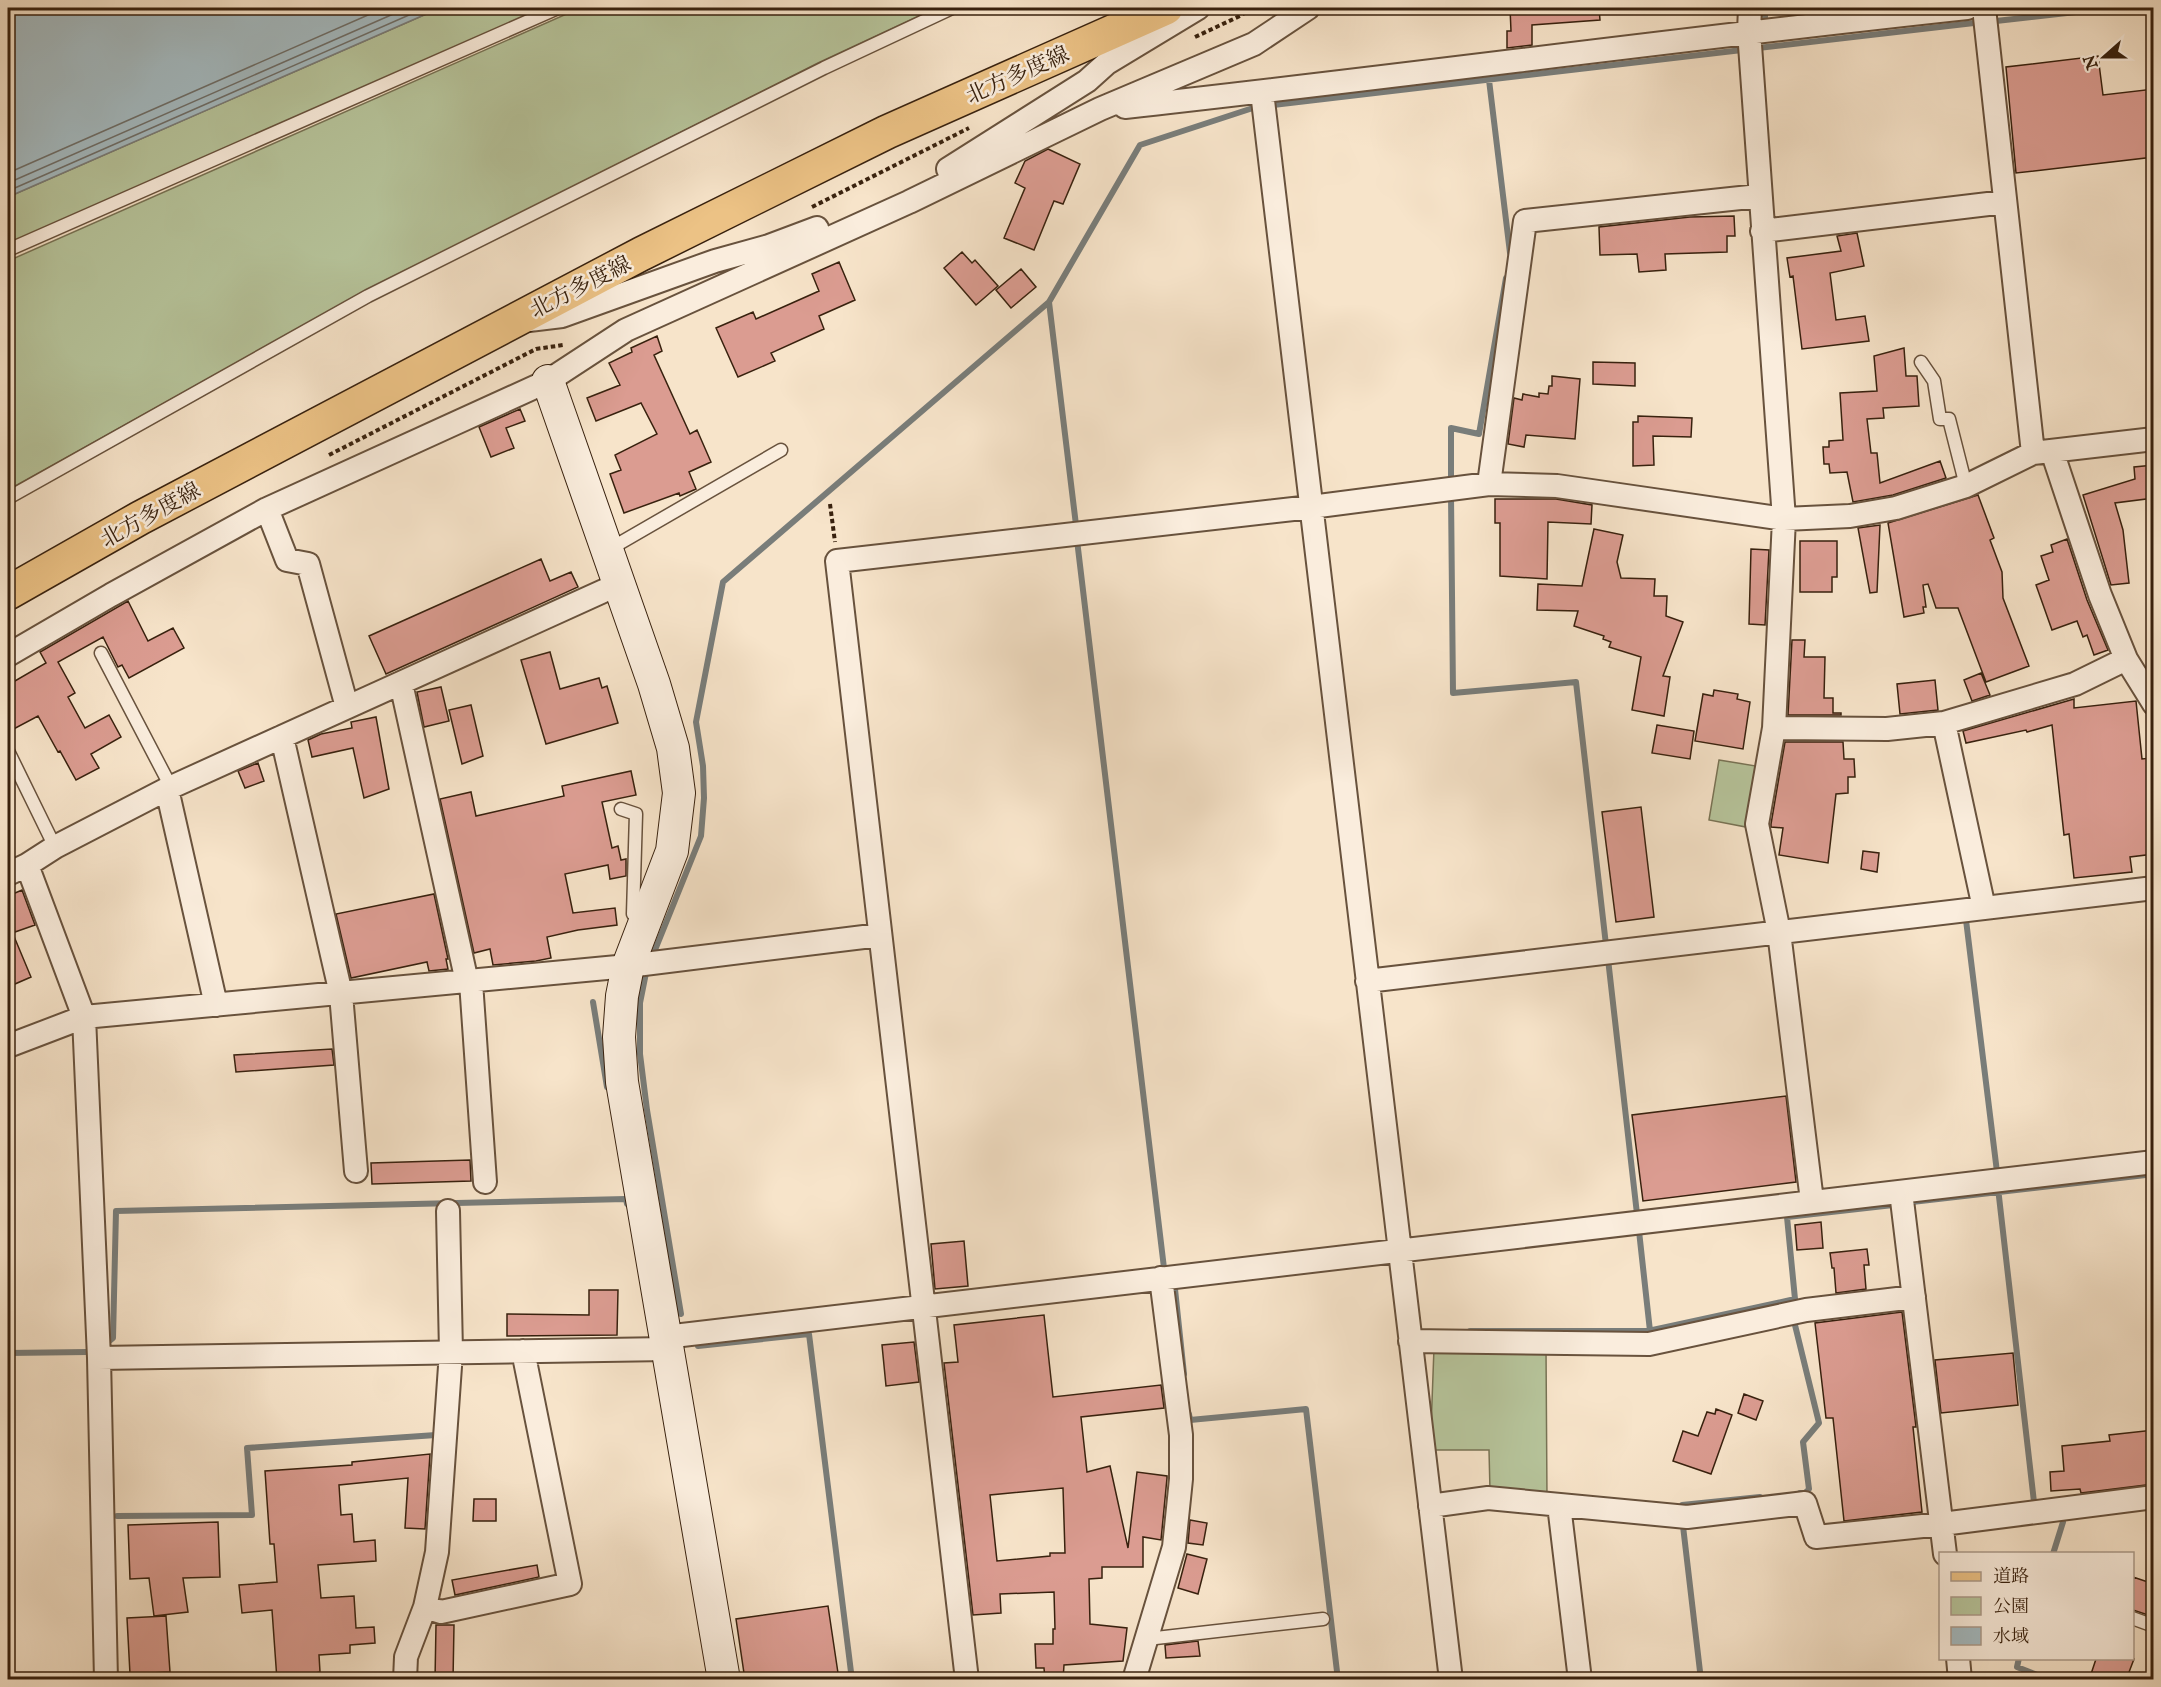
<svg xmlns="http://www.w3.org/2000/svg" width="2161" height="1687" font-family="'IM FELL English','Noto Serif JP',serif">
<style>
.green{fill:#b7c59c;stroke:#787355;stroke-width:1.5}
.water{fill:#a4bbc2;stroke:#797d7a;stroke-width:1.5}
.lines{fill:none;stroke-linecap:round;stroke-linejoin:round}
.shore{stroke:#6e6e68;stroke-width:1.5}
.stream{stroke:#797d7a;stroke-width:6}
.building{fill:#db9c91;stroke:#38210e;stroke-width:1.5;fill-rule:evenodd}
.lane-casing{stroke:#68523d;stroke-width:15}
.street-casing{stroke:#68523d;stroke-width:26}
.secondary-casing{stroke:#38210e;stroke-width:34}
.primary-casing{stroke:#38210e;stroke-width:36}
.path{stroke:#38210e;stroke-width:4;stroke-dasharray:4.5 3;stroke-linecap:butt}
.lane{stroke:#faeddd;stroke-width:12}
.street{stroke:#faeddd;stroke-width:22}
.secondary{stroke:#faeddd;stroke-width:32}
.primary{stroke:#ecc285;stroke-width:33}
.labels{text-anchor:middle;stroke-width:5;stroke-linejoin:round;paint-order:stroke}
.street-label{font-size:22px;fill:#38210e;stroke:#faeddd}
</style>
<rect width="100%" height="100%" fill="#f7e4ca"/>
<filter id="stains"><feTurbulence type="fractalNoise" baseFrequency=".00333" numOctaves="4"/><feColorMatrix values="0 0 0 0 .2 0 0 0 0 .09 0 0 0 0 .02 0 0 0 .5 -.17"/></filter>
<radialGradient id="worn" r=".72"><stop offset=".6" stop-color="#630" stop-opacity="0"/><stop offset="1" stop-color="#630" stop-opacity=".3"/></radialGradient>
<!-- green -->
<path class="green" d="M440 8H547L8 247V197Z
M580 8H936L818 63 366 291 8 490V261Z
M1719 760 1756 766 1746 827 1709 820Z
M1434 1348H1546L1547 1499 1490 1491 1489 1450H1432L1431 1429Z"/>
<!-- water -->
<path class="water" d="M8 8H440L8 197Z"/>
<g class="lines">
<!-- shore -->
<path class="shore" d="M8 173 384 8
M8 183 407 8
M8 191 425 8"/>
<!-- stream -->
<path class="stream" d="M1765 17V8
M1996 21 2111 8
M1758 48 1974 23
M1489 80 1510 253
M1273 105 1742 50
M1049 302 1076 525
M1451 481V428L1479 434 1506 278
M1451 495 1453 693 1576 682 1606 945
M1077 540 1164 1268
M1966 920 1997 1172
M653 955 701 836 704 798 703 766 696 722 723 582 1049 302 1140 145 1256 107
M1608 959 1637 1214
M646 973 640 1003V1054L647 1110 681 1314
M593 1002 607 1087
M1998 1188 2034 1502
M1912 1202 2154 1174
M1639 1231 1650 1331
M1175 1289 1184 1374
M1794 1321 1819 1423 1803 1442 1809 1489 1805 1493H1800
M1470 1331H1648L1795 1299 1787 1217 1893 1205
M107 1343 113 1338 116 1211 626 1199 627 1204
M698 1346 809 1334 852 1680
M8 1353 87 1352
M1189 1414 1190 1420 1306 1409 1338 1680
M1681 1511 1682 1505 1760 1497
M117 1516 252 1515 247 1448 436 1435 437 1430
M1683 1526 1701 1680
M2053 1554 2063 1522
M2019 1658 2017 1667 2050 1680"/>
</g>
<!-- building -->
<path class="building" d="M1510 8H1599L1600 20 1532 25V45L1507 48V31H1511Z
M2098 56 2103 95 2154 89V157L2016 173 2006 67Z
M1048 149 1080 164 1063 204 1054 201 1034 250 1004 238 1025 188 1015 183 1025 161Z
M1734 216 1735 236H1727V252L1665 254 1666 270 1639 272 1637 254 1600 255 1599 227 1690 217Z
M1857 233 1864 266 1830 273 1836 320 1865 316 1869 341 1802 349 1793 276 1790 277 1787 258 1841 251 1837 236Z
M962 252 972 263 975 260 998 286 976 305 944 268Z
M839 262 855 300 819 316 824 329 771 353 775 361 738 377 716 328 753 312 756 319 819 291 812 274Z
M1021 269 1036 287 1011 308 996 290Z
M657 336 662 351 654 355 690 434 697 430 711 462 689 472 696 489 680 496 679 493 624 513 610 474 621 470 615 455 657 434 641 403 596 421 587 398 620 385 609 363 632 352 631 348Z
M1904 348 1906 376H1917L1919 406 1883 408 1884 418 1867 419 1871 453H1877L1880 483 1940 461 1946 478 1893 495 1853 502 1847 472 1830 473 1829 464H1824L1823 447H1829V441L1843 440 1840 393 1877 391 1874 356Z
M1593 362 1635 363V386L1593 384Z
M1552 376 1580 379 1575 439 1526 435 1524 447 1508 444 1514 398 1522 400 1523 394 1539 397V393L1548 394 1549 386H1552Z
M520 409 525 421 506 428 514 448 491 457 479 427Z
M1638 416 1692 418 1691 437 1653 436 1654 465 1633 466V422H1638Z
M2154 465V498L2115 503 2123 530 2129 583 2111 585 2083 495 2135 479 2134 467Z
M1978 495 1994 538 1990 540 2002 572 2003 598 2029 666 1986 682 1958 608H1936L1928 584 1923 585 1926 607H1923L1924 613 1904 617 1888 523Z
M1495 499H1556L1592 505 1591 524 1548 522 1547 579 1500 576V523H1495Z
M1880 525 1877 592 1870 593 1858 528Z
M1594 529 1623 535 1617 562 1621 578 1655 579 1654 596H1667L1666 616 1683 622 1663 676 1670 677 1664 716 1632 710 1641 657 1609 647 1611 642 1603 639 1604 636 1574 626 1578 611 1537 610 1538 584 1582 586Z
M2067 539 2087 600 2108 650 2094 655 2087 635 2083 637 2077 621 2052 630 2036 585 2049 580 2041 556 2053 552 2051 545Z
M1800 541H1837V577H1832V592H1800Z
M1751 549 1769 550 1765 625 1749 624Z
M541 559 550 581 571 572 578 587 386 674 369 636Z
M128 601 148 641 173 628 184 648 129 678 122 665 118 667 103 637 58 662 75 693 68 697 85 728 109 715 121 737 91 754 99 768 76 780 60 751 58 752 38 716 8 732V685L46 663 40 652Z
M1792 640H1805L1804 657H1825L1824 698H1833V713H1841V715H1788Z
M550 652 560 689 599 678 602 688 607 686 618 723 546 744 521 660Z
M1981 673 1990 695 1972 701 1964 680Z
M1935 680 1938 710 1900 714 1897 684Z
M441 687 449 721 424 727 417 692Z
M1714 690 1738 694 1737 699 1750 702 1743 749 1695 741 1703 694 1713 696Z
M2074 699V708L2136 701 2142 759 2151 758 2154 780V854L2130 857 2132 872 2074 878 2069 834 2064 835 2052 725 2027 732 2026 730 1966 743 1963 731Z
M471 705 483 756 462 764 449 710Z
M376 717 389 789 364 798 353 748 312 757 308 740 321 734 352 728 351 722Z
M1657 725 1694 731 1690 759 1652 753Z
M1785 742H1843L1844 759H1854L1855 777H1848V793L1836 794 1828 863 1779 855 1783 828 1771 827V824Z
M258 763 264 781 245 788 238 771Z
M631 771 636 795 602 802 612 848 618 846 621 860 626 859V876L610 879 608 865 565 874 573 913 615 908 617 925 578 930 547 937 551 958 536 961 493 965 490 949 474 953 440 799 471 792 476 816 564 796 562 786Z
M1641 807 1654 917 1616 922 1602 812Z
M1863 851 1879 853 1877 872 1861 869Z
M22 890 35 925 15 932 8 912V896Z
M434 894 448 959H446L448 969 429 971 427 962 351 978 336 914Z
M8 922 31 977 8 987Z
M332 1049 334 1065 236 1072 234 1055Z
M1786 1096 1796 1182 1643 1201 1632 1115Z
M470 1160 471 1181 372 1184 371 1163Z
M1821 1222 1823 1248 1797 1250 1795 1225Z
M964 1241 968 1286 935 1289 931 1244Z
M1867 1249 1869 1265H1864L1866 1289 1836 1293 1834 1268H1832L1830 1253Z
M589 1290H618L617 1335 507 1336V1314L589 1315Z
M1902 1312 1916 1427H1913L1922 1512 1844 1521 1833 1418H1826L1815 1323Z
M1044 1315 1053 1397 1161 1385 1164 1408 1081 1417 1087 1472 1110 1466 1128 1548 1137 1472 1167 1476V1478L1161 1540 1143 1537V1567H1102V1578L1089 1579 1090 1624 1127 1628 1123 1661 1064 1665 1063 1680H1045L1044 1668H1036L1035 1644H1053V1629H1055L1054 1592 1000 1594 1001 1613 973 1615 944 1363 958 1362 954 1325ZM1063 1488 1065 1553H1050V1556L997 1561 990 1495Z
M914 1342 919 1382 886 1386 882 1345Z
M2013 1353 2018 1405 1941 1413 1935 1360Z
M1744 1394 1763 1401 1756 1420 1738 1413Z
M1716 1409 1732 1415 1711 1474 1673 1461 1683 1431 1698 1436 1707 1412 1715 1414Z
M2154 1430V1484L2081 1493 2080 1489 2051 1491 2050 1472 2064 1471 2062 1446 2110 1441 2109 1435Z
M430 1454 425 1529 405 1528 408 1478 339 1485 341 1515 352 1514 354 1542 375 1540 376 1561 318 1565 321 1598 354 1596 356 1628 374 1627 375 1643 350 1645V1653L319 1655 320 1672 315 1673 316 1680H277L272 1610 242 1613 239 1585 277 1582 274 1544H270L265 1471 352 1465V1462Z
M474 1499H496V1521H473Z
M1190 1520 1207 1523 1203 1545 1188 1543Z
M218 1522 220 1577 183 1578 188 1612 154 1616 149 1578 130 1579 128 1525Z
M1187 1554 1207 1559 1198 1594 1178 1588Z
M537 1565 539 1577 455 1595 452 1580Z
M2133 1577 2154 1584V1617L2133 1610Z
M828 1606 838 1673 792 1680H745L736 1619Z
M166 1616 170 1672 130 1674 127 1618Z
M436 1625H454L453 1680H435Z
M1198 1641 1200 1656 1166 1658 1165 1645Z
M2096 1659H2134L2126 1680H2089Z"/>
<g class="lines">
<!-- lane casing -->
<g class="lane-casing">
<path id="lane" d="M8 250 558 8
M1921 362 1934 381 1940 419H1949L1966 486
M8 498 368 296 824 68 952 8
M608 550 781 450
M101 653 171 787
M8 751 55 847
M621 809 636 814 633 914 638 921
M2132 1618 2154 1626
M1147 1639 1323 1619"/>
</g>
<!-- street casing -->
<g class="street-casing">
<path id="street" d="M1750 8 1749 31 1784 519 1774 728 1757 824 1779 932 1812 1201
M1984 8 2033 453
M1262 92 1451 1680
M1125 107C1406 76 1686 38 1967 8
M948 169 1087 81 1107 63 1198 8
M1762 231 2005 202
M529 320 562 316 715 261 769 246 817 228
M2052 451 2100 595 2126 659 2154 704
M1489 484 1525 221 1759 196
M267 509 287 560 308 564 347 707
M8 655 111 595 267 509 548 381 626 330 909 202 1100 109 1254 44 1308 8
M401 683 467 982
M1944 723 1984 908
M1774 728 1887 729 1944 723 2075 684 2126 659
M282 737 341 994 356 1171
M167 789 216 1005
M27 865 84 1017 99 1358 106 1680
M8 874 27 865 55 847 167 789 619 584
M1367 981 2154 888
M471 982 485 1182
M8 1046 84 1017 628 966 880 935
M1901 1192 1945 1554
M665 1337 2154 1162
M1410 1341 1649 1344 1806 1310 1914 1297
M99 1358 668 1349
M1559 1505 1580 1680
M1430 1506 1488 1498 1687 1517 1805 1503 1816 1537 1942 1524 2154 1497
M425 1607 441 1612 570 1584 523 1351
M1958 1658 1960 1680
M405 1680 406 1657 425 1607 437 1552 451 1352 448 1211
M967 1680 837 561 1311 507 1489 484 1557 486 1784 519 1850 516 1896 508 1966 486 2033 453 2154 439
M1134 1680 1174 1547 1181 1479V1435L1161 1278"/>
</g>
<!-- secondary casing -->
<g class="secondary-casing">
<path id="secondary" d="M548 381 654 684 673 748 679 793 672 851 628 966 622 996 619 1037 622 1082 724 1680"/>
</g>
<!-- primary casing -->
<g class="primary-casing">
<path id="primary" d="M8 593 140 518 641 254 887 132 1166 8"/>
</g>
<!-- path -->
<path class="path" d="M1195 37 1242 15 1250 8
M812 207 969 128
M329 455 536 349 563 345
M830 504 835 542"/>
<!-- lane -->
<use href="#lane" class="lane"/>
<!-- street -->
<use href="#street" class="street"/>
<!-- secondary -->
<use href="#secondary" class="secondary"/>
<!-- primary -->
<use href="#primary" class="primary"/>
</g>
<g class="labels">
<!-- street labels -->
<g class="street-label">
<text transform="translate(1017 74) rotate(-24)" y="8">北方多度線</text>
<text transform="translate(580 286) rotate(-27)" y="8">北方多度線</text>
<text transform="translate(150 514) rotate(-29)" y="8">北方多度線</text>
</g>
</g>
<!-- margin -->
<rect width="2161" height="1687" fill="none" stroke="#f7e4ca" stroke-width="30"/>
<rect x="9" y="9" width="2143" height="1669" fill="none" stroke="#38210e" stroke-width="3"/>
<rect x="15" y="15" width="2131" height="1657" fill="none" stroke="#38210e" stroke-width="1.5"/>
<!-- legend -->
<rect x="1939" y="1552" width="195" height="108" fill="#faeddd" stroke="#ac9b8a" stroke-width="1.5"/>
<rect x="1951" y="1572" width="30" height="9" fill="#ecc285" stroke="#ac9b8a" stroke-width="1.5"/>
<text x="1993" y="1582" font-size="18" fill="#38210e">道路</text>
<rect x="1951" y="1597" width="30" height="18" fill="#b7c59c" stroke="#ac9b8a" stroke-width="1.5"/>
<text x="1993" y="1612" font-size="18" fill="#38210e">公園</text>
<rect x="1951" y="1627" width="30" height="18" fill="#a4bbc2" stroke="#ac9b8a" stroke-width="1.5"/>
<text x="1993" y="1642" font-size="18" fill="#38210e">水域</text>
<!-- north arrow -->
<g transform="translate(2104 57) rotate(249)" stroke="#faeddd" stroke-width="4.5" paint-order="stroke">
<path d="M0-4.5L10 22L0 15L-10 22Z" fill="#38210e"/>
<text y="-9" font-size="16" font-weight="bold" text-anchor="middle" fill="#38210e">N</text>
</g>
<rect width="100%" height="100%" filter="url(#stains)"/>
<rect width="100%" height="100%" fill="url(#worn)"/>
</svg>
